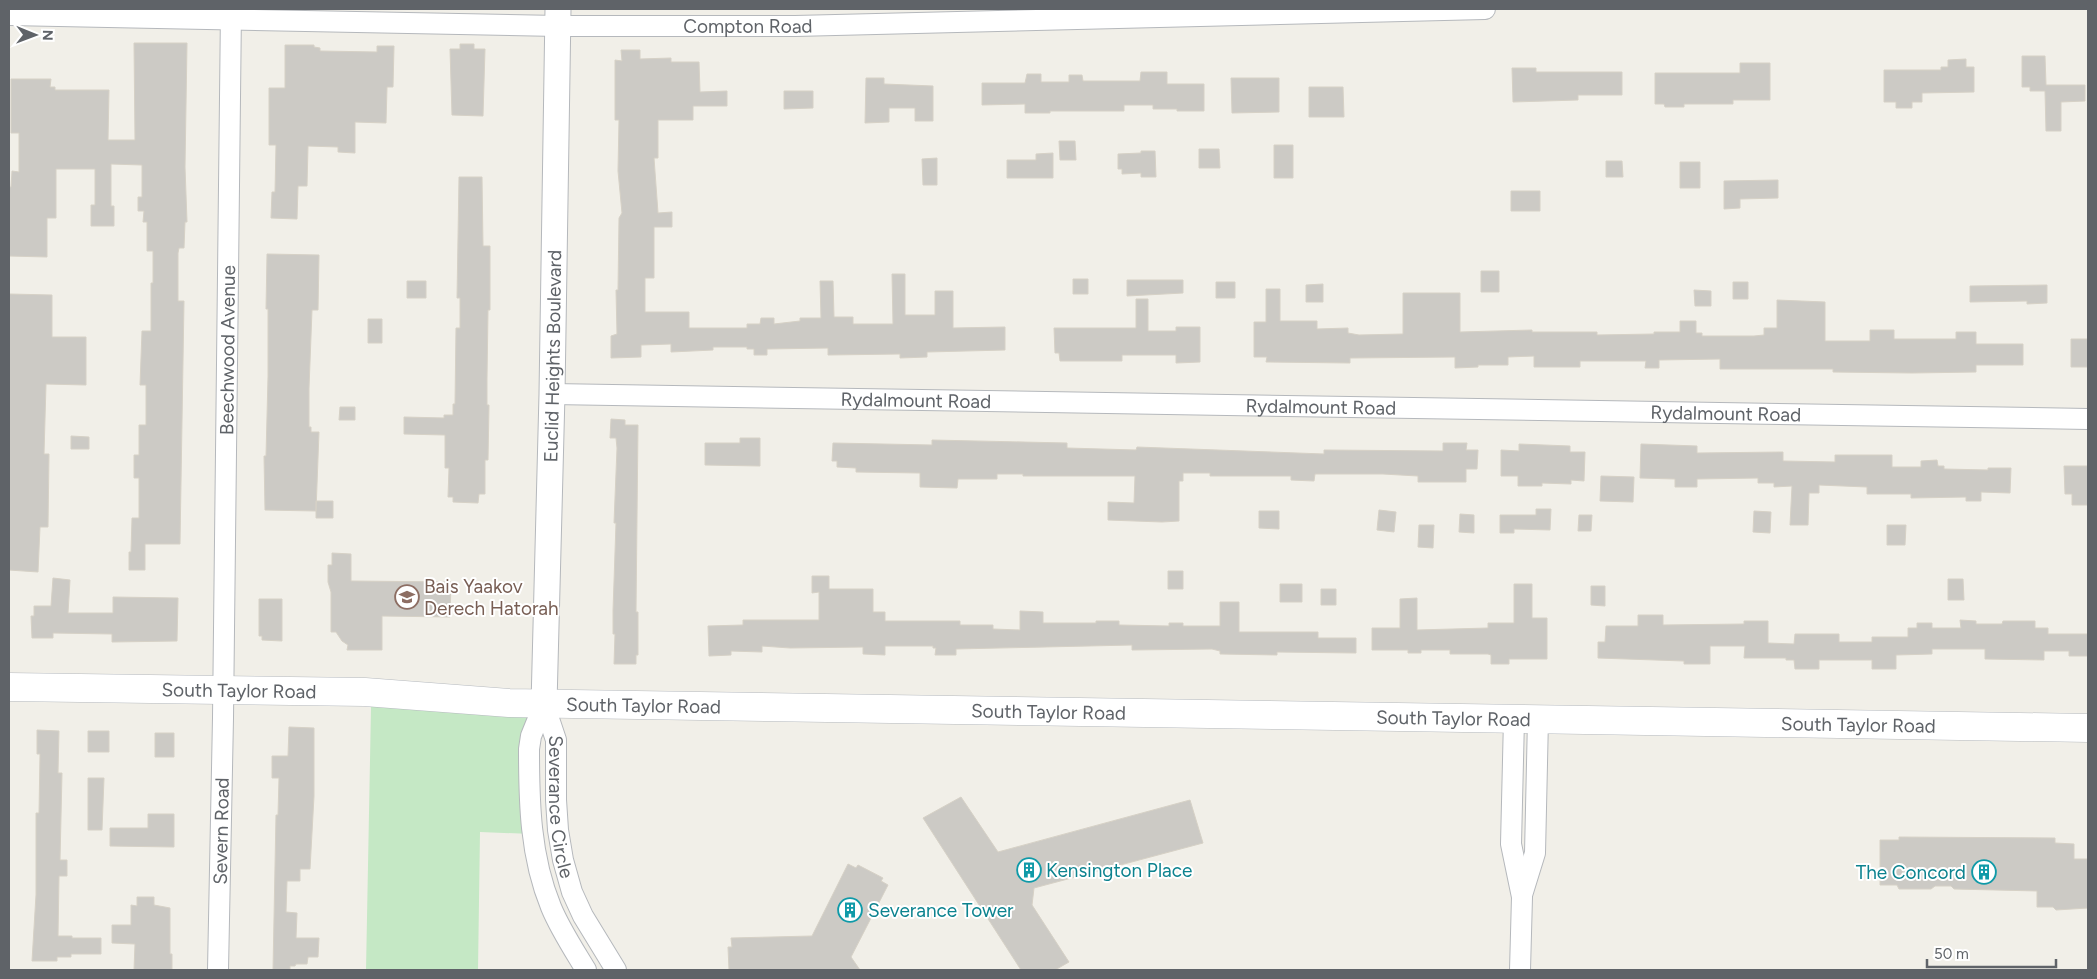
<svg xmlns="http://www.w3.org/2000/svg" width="2097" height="979" font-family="Figtree,sans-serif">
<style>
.green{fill:#c5e8c5}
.building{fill:#cccac5;stroke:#d6d1c6}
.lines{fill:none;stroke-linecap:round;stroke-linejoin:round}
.minor-casing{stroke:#b5b8bc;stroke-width:22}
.tertiary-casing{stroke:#b5b8bc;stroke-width:27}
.secondary-casing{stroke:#b6babf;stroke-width:29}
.minor{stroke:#fff;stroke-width:20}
.tertiary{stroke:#fff;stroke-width:25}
.secondary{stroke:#fff;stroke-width:28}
.labels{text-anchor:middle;stroke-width:4;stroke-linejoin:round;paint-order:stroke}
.street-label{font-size:19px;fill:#5f6368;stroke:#fff}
.education-label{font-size:19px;fill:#785e54;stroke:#fff;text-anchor:start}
.culture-label{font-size:19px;fill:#0d838f;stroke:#fff;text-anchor:start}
</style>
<rect width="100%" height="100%" fill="#f1efe8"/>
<!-- green -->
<path class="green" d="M365 692 544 704 531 736 532 834 480 832 478 970H366L371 708Z"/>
<!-- building -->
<path class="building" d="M134 43H187L185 167 187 222H185L184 248H179L178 253V301H184L180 544H145V570H129V552H131L132 518H139V478H134V455H139V425H146V385H140L142 331H151V283H153V251H147V222H143L144 211H138V197H142V165L111 164V206H114V226H91V205H95V169H56V218H47V257L9 256V187H11L12 171 19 172V133H11V79H51L50 87H55V90H109L108 140H135Z
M460 44H474V49H485L483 116 452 115 450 49H460Z
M285 45H314V47L320 48V51L377 52V46H394L393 87H387L386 123 355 122V153L338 152V147L308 146 307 186H298L297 219 271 218 272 192H275L276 145H269V88H285Z
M621 50H640V59L671 58V62H699L700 92 727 91V106H693V120H658V158H654L658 213 672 212V227H654V278H645V312H689V328H747V324H760L761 318H774V324L800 321V318H821L820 281H833L834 317H853V324H893L892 274H905V315H935V291H953V328L1005 327V350L927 352V357L900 358V354L828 355V348L767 349V355H754V349H747V347H713V350L671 352V344L641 345V357L611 358V336L617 334 616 290H618L619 218 622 213 618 171 619 120H615V60L622 61Z
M2022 56H2045L2046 85H2085V101L2061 102V131H2046L2045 91H2030V87H2022Z
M1966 59V67H1974V92L1922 93V102H1912V108H1896V102H1884V70H1941V67H1948V60Z
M1740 63H1770V100H1733V104H1684V107H1665L1664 104H1655V73H1740Z
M1512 68H1536V72H1622V95H1578V100L1513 102Z
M1141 72H1167V84H1204V111H1177V109H1153V105H1124V111H1050V113H1025V104L982 105V83H1025L1027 74H1041V82H1069V75H1082L1083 81H1140Z
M866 78H884V84L933 86V121H915V108H889V122L865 123Z
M1231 78H1279V112L1232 113Z
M1309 87H1343L1344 117H1309Z
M784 91H813V108L784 109Z
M1059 141H1075L1076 160H1060Z
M1274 145H1293V178H1274Z
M1199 149H1219L1220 168H1199Z
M1141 151H1155L1156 177H1141V173L1122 174V169H1118V154L1141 153Z
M1053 153V178H1007V160H1036V154Z
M937 158V185H923L922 159Z
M1606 161H1622L1623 177H1606Z
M1680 162H1700V188H1680Z
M459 177H482L483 246H490V310H488L487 378V405H489L488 460H485V494H479L478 503 453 502V497H448L449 468H445V435L404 434V417L444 418V415H453V404H455L456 328H460V298H457Z
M1778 180V198L1740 199V208L1724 209V181Z
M1511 191H1540V211H1511Z
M267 254 319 255 318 310H312L309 388V427H311V432H319L316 511 265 510 264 456H266L268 377V309H266Z
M1481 271H1499V292H1481Z
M1073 279H1088V294H1073Z
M1127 280H1183V293L1127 296Z
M407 281H426V298H407Z
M1216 282H1235V298H1216Z
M1733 282H1748V299H1733Z
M1323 284V302H1306V285Z
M2047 285V303L2027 304V301L1970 302V286Z
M1266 289H1280V321H1317V329L1348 328V333L1359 335 1403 334V293H1460V332L1532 330V332H1597V335L1654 334V332H1680V321H1696V333H1702V336H1754L1764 335V328H1777V300L1825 302V341H1870V330H1894V339H1956V332H1976V344H2023V365H1976V372L1912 373 1833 372V369H1720V359L1659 360V368H1645L1646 361H1580V367H1534V356L1508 357V365H1478V367L1455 368V357L1350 358V363L1266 362 1267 357H1254V322H1266Z
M1694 290 1711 291V306H1695Z
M9 294 52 295V337H86V385L46 384 44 454H49L48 527H40L38 572 9 570Z
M1136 299H1148V331H1176V327H1200V362L1176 363V355H1122V361H1060L1059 353H1055L1054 328H1136Z
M368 319H382V343H368Z
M2071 339H2088V367H2071Z
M340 407H355V420H339Z
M611 419 625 420V425H638L636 612H638V655H636V664H614L615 634H613V611L616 523H614L617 448 616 438H610Z
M71 436 89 437V449H71Z
M740 438H760V466L705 465V443H740Z
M932 440 1067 443V448L1136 450 1137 447 1324 454V450L1443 451V443H1467L1466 450H1478L1477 469H1466V482H1418V476L1383 474H1315L1314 481 1291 480V476H1210V473H1183V481H1179V521L1162 522 1108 520V502L1134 503 1135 476H1023V474H997V479H958L957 488 920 487V473L856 472V468L837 467V461H832L833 443 932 445Z
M1519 444 1570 446V452H1585L1584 481 1571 480V484L1542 483V486H1518V476H1501V450L1519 451Z
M1641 444 1697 446V453L1783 452V461L1835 462V455H1892V467H1921V461L1937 460 1938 466H1944V469L1988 470V468H2011L2010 493 1981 492V501H1966V497L1911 498V494H1867V487L1819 485V493H1809L1808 525H1790L1792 486 1774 487V483H1758V478L1697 479V487H1675V479L1640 478Z
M2064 466H2088V505H2072V494H2065Z
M1601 476 1634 477 1633 502 1600 501Z
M316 501H333V518H316Z
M1536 509H1551L1550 530 1514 529V533H1500V515H1536Z
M1379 510 1396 512 1394 532 1377 530Z
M1259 511H1279V529L1259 528Z
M1754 511 1771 512 1770 533 1753 532Z
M1460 514 1474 515V533L1459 532Z
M1579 515H1592L1591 531H1578Z
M1419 525H1434L1433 548 1418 547Z
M1887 525H1906L1905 545H1887Z
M332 553 351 554V581L451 582 450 617 382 616V650H347L348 645 342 641 336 632H331V592L328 582V565H332Z
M1168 571H1183V589H1168Z
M812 576H829V589H873V612H885V621H960V625H993V629L1020 630V611L1043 612V623H1096V621H1119V625L1169 626V623H1183V626H1220V602H1239V632H1318V638H1356V653L1277 652V655L1220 654V651L1212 649 1132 650V645L956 649V655H935L936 648H933V646H885V655L863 654V647L790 648 762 646V652L731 651V655L709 656 708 626 743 625V620H819V592L812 593Z
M53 578 70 580 68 613H113V597L178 598 177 641 112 642V634L53 633V638H32L31 616H34V606H51Z
M1948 579H1963L1964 600H1948Z
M1280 584H1302V602H1280Z
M1514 584H1532V618H1547V659H1509V664H1491V655L1488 654H1450V650H1421V653H1408V650H1372V628H1400V599L1417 598V630L1488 628V623H1514Z
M1591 586H1605V606L1591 605Z
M1321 589H1336V605H1321Z
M259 599H282V641L262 640V636H259Z
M1638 615H1663V625L1744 624V621H1768V643L1794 644 1795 634H1839V642H1872V637H1908V628H1917V623H1932V628H1961L1960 620 1976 621V624H2002L2003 621H2035V628H2048V634H2088V656H2069V651H2044V660L1985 659V649H1932V654L1896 655V669H1872V660H1819V669H1795L1794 660H1786V658H1744L1745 646H1710V664H1684V661L1598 658V642H1605L1606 626H1638Z
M289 727 314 728V796L310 869H300V881H287L286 912 297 913 296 938H319L318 957H308L307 964H296L295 966H290V970H273L276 815H278L279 778H272V756H288Z
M37 730 59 731 58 773H62L60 860H67V876H59L58 936H72V938H101V954H71V957H57V961H32L36 895V813H39L40 754H37Z
M88 731H109V752H88Z
M155 733H174V757H155Z
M88 778H104L102 830H88Z
M961 797 998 852 1190 800 1203 843 1034 888 1032 905 1069 962 1055 970H1021L923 818Z
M148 814H174V847L110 846V828H148Z
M1899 837 2055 838V843L2074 844V859H2088V908L2056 910 2053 907H2037V891L1954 889 1951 886H1935L1931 889H1899L1897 885H1880V840H1899Z
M848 864 856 868 858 865 883 878 881 881 888 885 851 957 860 970H729L728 947H732L731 938 812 936Z
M137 897H154V905L170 908V954H172V970H134L135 944 112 943V925H131V905L137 906Z"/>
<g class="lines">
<!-- minor casing -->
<g class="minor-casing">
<g id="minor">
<path id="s1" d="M9 15 558 26H795L1485 9"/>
<path id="s2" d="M552 394 2088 419"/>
<path id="s3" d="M544 704 556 740V800L558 830 563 860 572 892 583 916 616 970"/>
<path d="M544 704 531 736 529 749C529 802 530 856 551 907 560 929 574 950 586 970"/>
<path d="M1514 719 1511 844 1522 897 1520 970"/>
<path d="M1522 895 1535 853 1538 719"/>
<path id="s4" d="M218 970 223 718 231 9"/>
</g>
</g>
<!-- tertiary casing -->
<g class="tertiary-casing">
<g id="tertiary">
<path id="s5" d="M544 704 552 394 558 9"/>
</g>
</g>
<!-- secondary casing -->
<g class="secondary-casing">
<g id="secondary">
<path id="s6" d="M9 687 365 692 509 703 2088 728"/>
</g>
</g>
<!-- minor -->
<use href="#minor" class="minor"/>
<!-- tertiary -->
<use href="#tertiary" class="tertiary"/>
<!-- secondary -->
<use href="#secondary" class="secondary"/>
</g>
<!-- icons -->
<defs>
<g id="school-ring" transform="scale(1.25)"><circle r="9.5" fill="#fff" stroke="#8d6e63" stroke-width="1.5"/><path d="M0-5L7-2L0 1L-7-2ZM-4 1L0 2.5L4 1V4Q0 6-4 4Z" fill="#8d6e63"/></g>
<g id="building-ring" transform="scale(1.25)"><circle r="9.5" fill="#fff" stroke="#0f9aa8" stroke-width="1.5"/><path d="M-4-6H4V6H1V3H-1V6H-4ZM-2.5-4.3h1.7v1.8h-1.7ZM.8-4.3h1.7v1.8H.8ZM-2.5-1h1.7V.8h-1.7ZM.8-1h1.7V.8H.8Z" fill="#0f9aa8"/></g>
</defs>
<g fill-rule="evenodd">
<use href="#school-ring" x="407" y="597"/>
<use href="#building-ring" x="1029" y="870"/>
<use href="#building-ring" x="1984" y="872"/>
<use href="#building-ring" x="850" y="910"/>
</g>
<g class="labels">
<!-- street labels -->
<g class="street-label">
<text dy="7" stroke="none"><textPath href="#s1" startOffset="739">Compton Road</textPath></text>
<text dy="7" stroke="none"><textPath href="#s4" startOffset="620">Beechwood Avenue</textPath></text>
<text dy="7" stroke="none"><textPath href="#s5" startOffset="348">Euclid Heights Boulevard</textPath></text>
<text dy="7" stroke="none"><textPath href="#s2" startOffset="364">Rydalmount Road</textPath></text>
<text dy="7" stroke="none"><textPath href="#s2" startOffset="769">Rydalmount Road</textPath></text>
<text dy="7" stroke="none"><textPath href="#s2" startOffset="1174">Rydalmount Road</textPath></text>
<text dy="7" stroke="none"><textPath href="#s6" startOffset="230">South Taylor Road</textPath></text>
<text dy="7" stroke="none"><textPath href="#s6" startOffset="635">South Taylor Road</textPath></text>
<text dy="7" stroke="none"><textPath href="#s6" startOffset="1040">South Taylor Road</textPath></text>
<text dy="7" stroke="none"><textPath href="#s6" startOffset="1445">South Taylor Road</textPath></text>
<text dy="7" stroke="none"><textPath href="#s6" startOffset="1850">South Taylor Road</textPath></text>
<text dy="7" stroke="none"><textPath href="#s3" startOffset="105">Severance Circle</textPath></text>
<text dy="7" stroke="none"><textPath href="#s4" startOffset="139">Severn Road</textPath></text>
</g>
<!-- education labels -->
<g class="education-label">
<text x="424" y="593">Bais Yaakov<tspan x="424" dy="22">Derech Hatorah</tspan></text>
</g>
<!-- culture labels -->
<g class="culture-label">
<text x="1046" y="877">Kensington Place</text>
<text x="1966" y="879" text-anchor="end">The Concord</text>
<text x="868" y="917">Severance Tower</text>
</g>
</g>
<!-- border -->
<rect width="2097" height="979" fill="none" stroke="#5f6368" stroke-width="20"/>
<!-- north arrow -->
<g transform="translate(35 35) rotate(91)" stroke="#ffffff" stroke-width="4" paint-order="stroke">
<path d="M0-4L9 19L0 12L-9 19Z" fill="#5f6368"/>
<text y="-8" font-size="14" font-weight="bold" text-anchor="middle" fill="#5f6368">N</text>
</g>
<!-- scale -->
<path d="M1927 959v8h129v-8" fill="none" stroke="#5f6368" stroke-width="2.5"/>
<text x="1934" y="959" font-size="15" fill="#5f6368" stroke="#ffffff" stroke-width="4" paint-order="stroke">50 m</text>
</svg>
